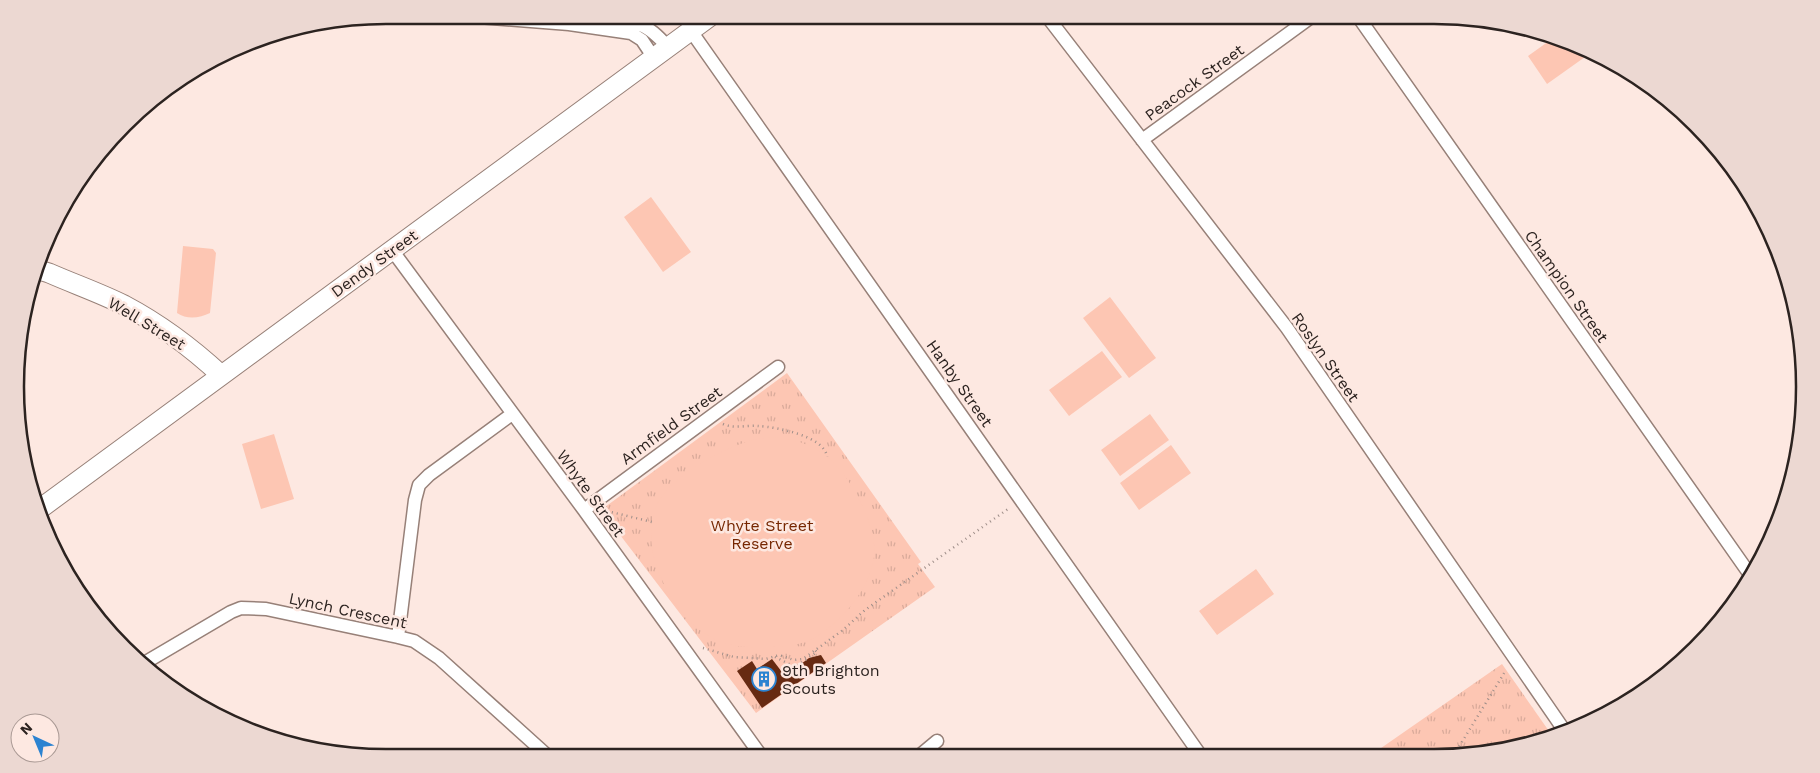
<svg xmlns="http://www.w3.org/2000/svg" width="1820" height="773" font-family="'Work Sans',sans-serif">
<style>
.grass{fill:url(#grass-tufts)}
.garden{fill:#fdc6b3}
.building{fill:#672a12}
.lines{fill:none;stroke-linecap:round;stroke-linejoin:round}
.street-casing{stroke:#978078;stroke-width:15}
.secondary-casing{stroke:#978078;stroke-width:21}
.path{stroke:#9e8e89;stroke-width:2.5;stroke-dasharray:1 4;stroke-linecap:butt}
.street{stroke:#fff;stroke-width:12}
.secondary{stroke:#fff;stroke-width:19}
.labels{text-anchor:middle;stroke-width:5;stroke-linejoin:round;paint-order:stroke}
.street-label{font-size:16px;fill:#2c2320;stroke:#fde8e1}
.park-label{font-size:16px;fill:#762702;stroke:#fde8e1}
.poi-label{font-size:16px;fill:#2c2320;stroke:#fde8e1;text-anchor:start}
.rim{fill:none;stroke:#2c2320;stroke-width:2.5}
</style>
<defs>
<pattern id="grass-tufts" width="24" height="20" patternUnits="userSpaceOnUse" patternTransform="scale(1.25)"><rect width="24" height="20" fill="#fdc6b3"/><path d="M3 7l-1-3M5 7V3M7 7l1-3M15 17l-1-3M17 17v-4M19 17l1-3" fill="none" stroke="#d9aa9a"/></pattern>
</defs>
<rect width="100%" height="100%" fill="#fde8e1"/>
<!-- grass -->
<path class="grass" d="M787 373 921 562 918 564 935 587 756 713 601 510Z
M1502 664 1551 734 1482 755H1371Z"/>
<!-- garden -->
<path class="garden" d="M1556 36 1592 52 1547 84 1528 56Z
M651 197 691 252 663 272 624 217Z
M183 246 213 249 216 253 210 313C200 318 187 320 177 313Z
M1110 297 1156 358 1129 378 1083 318Z
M1102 351 1122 377 1069 416 1049 390Z
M1150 414 1169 440 1120 476 1101 450Z
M274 434 294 499 261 509 242 444Z
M769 437C818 440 839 460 861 503 869 520 876 538 874 557 870 590 836 630 805 642 793 646 780 647 768 647 739 648 721 646 697 628 680 614 667 593 659 573 651 553 648 530 655 510 664 480 715 453 743 443 751 440 760 439 769 437Z
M1171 445 1191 473 1139 510 1120 483Z
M1256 569 1274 594 1217 635 1199 611Z"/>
<!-- building -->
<path class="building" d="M821 655 826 663 762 708 737 671 752 661 757 669 772 659 785 676 809 658Z"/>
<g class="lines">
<!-- street casing -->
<g class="street-casing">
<path id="street" d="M453 15 569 24 631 33 642 40 654 58
M1046 15 1287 328 1564 730
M1357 15 1751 576
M606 23C640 22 645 22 668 47
M691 31 1201 756
M1142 140 1314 15
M392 250 584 510 762 757
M584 510 778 367
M398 637 415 500 419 485 429 475 512 414
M141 665 231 612 241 608 266 609 398 637 414 641 439 658 550 758
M919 756 937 741"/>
</g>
<!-- secondary casing -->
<g class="secondary-casing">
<path id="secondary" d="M39 270 49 273C74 284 100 293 124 305 158 323 193 349 221 375
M37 511 712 15"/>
</g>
<!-- path -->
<path class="path" d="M723 424C734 429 747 425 758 426 776 427 825 436 827 457
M607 511 652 522
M703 648 734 657 766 659 779 655 794 660 803 659 843 630 865 610 1008 509
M775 657 795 667 817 652 815 650
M1454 755 1506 670"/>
<!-- street -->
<use href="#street" class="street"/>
<!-- secondary -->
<use href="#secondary" class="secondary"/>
</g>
<!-- icons -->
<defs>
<g id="building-ring" transform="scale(1.25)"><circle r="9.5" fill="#fde8e1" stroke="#2c83d1" stroke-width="1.5"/><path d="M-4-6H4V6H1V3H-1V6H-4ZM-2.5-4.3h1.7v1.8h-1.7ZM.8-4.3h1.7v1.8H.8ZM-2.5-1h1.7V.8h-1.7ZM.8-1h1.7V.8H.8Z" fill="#2c83d1"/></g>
</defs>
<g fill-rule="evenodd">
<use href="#building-ring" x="764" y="679"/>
</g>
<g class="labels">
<!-- street labels -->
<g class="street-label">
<text transform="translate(1194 82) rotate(-36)" y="6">Peacock Street</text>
<text transform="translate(374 263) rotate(-36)" y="6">Dendy Street</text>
<text transform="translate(1567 286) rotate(55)" y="6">Champion Street</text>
<text transform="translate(147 323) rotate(31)" y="6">Well Street</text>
<text transform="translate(1326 357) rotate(55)" y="6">Roslyn Street</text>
<text transform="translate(960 383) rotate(55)" y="6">Hanby Street</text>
<text transform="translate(671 425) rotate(-36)" y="6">Armfield Street</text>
<text transform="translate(591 493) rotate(54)" y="6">Whyte Street</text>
<text transform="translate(348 610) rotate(12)" y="6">Lynch Crescent</text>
</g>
<!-- park labels -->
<g class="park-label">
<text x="762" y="531">Whyte Street<tspan x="762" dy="18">Reserve</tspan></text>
</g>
<!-- poi labels -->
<g class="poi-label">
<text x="782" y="676">9th Brighton<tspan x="782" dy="18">Scouts</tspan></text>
</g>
</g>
<!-- crop -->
<path d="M0 0H1820V773H0ZM386 24H1434A362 362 0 0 1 1796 386V387A362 362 0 0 1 1434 749H386A362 362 0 0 1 24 387V386A362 362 0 0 1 386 24Z" fill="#ecd8d2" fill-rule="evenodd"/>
<path class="rim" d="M386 24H1434A362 362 0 0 1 1796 386V387A362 362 0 0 1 1434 749H386A362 362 0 0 1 24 387V386A362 362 0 0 1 386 24Z"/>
<!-- north arrow -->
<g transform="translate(35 738) rotate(316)"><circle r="24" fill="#fde8e1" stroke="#a99994"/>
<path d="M0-4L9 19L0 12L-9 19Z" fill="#2c83d1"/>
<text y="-8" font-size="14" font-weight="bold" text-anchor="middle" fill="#2c2320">N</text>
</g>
</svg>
